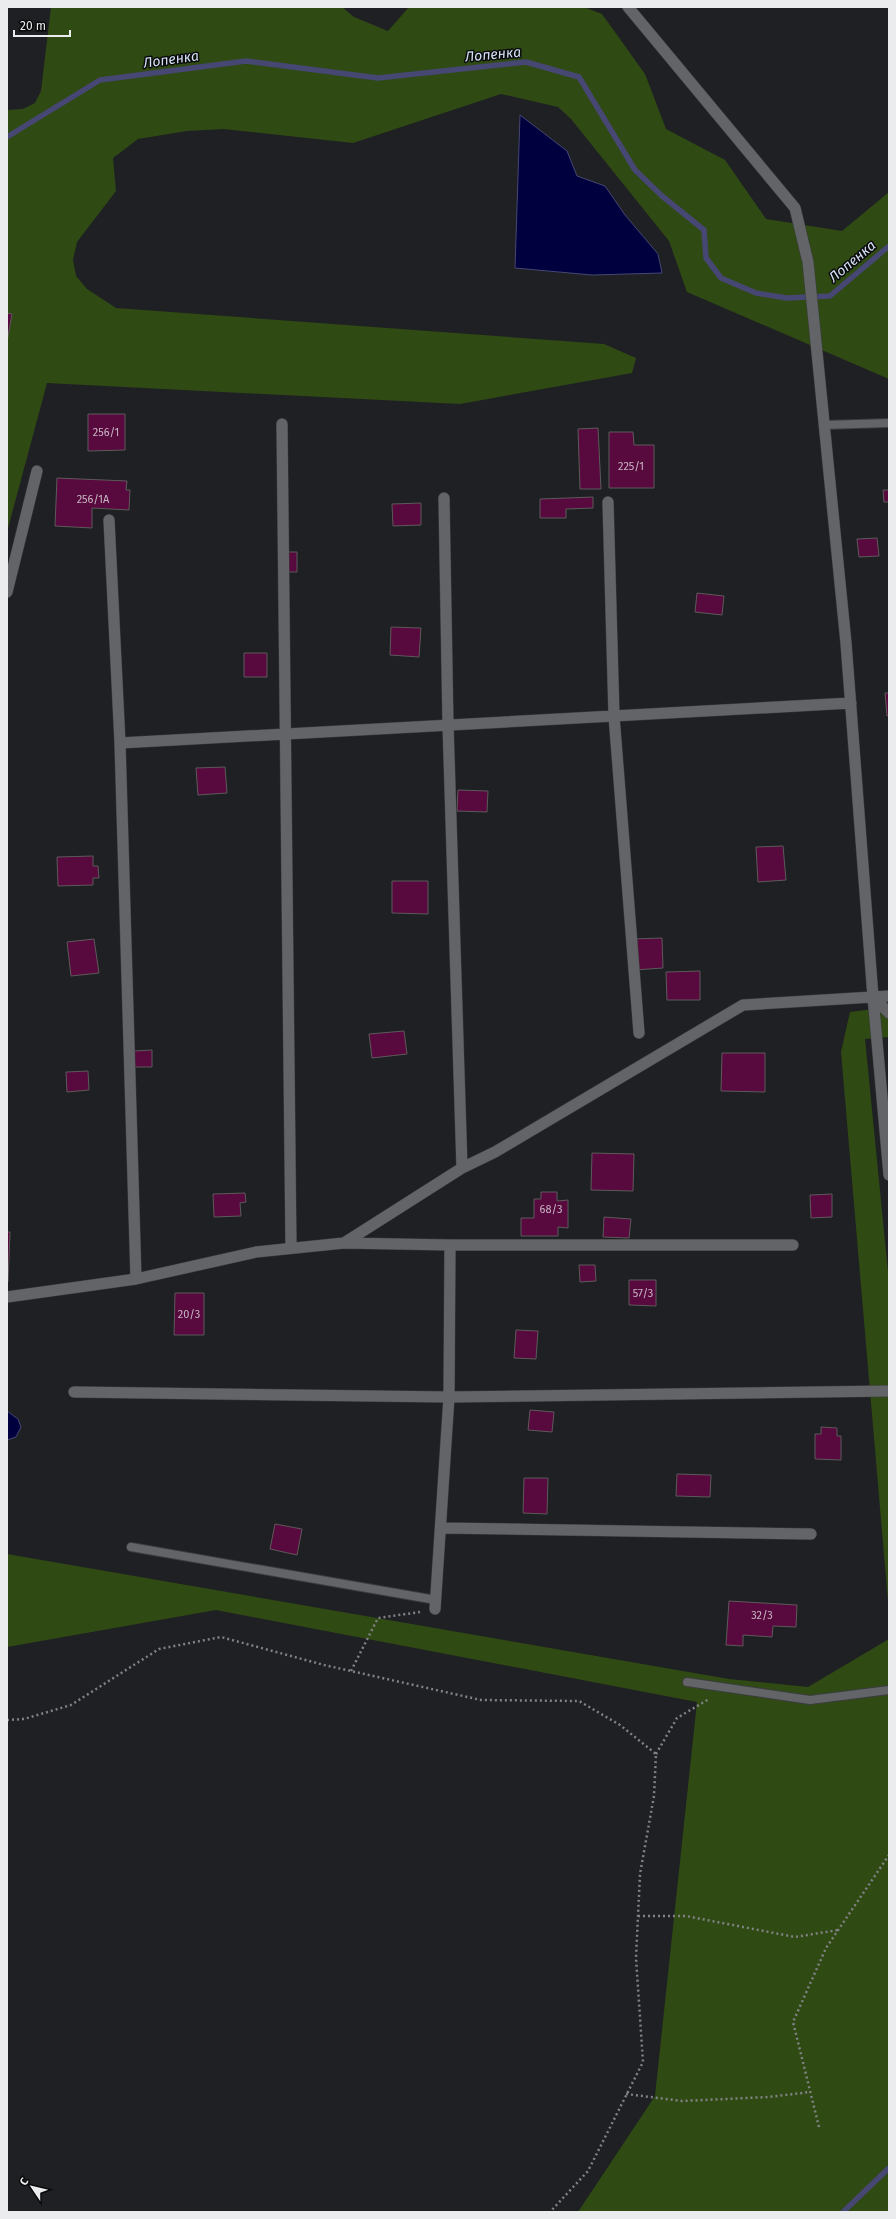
<svg xmlns="http://www.w3.org/2000/svg" width="896" height="2219" font-family="'Fira Sans',sans-serif">
<style>
.green{fill:#304a14}
.water{fill:#00003e;stroke:#464773}
.lines{fill:none;stroke-linecap:round;stroke-linejoin:round}
.stream{stroke:#464773;stroke-width:5.5}
.building{fill:#580a3e;stroke:#5d595b}
.service-casing{stroke:#3b3c3e;stroke-width:10}
.minor-casing{stroke:#3b3c3e;stroke-width:12}
.path{stroke:#818284;stroke-width:2.5;stroke-dasharray:2 3;stroke-linecap:butt}
.service{stroke:#626467;stroke-width:8}
.minor{stroke:#626467;stroke-width:11}
.labels{text-anchor:middle;stroke-width:3;stroke-linejoin:round;paint-order:stroke}
.number-label{font-size:11px;fill:#c6b4c2}
.water-label{font-size:14px;font-style:italic;fill:#d4e0f4;stroke:#090a0b}
</style>
<rect width="100%" height="100%" fill="#1f2023"/>
<!-- green -->
<path class="green" d="M51 7H342L354 17 388 31 409 7H584L602 14 645 74 666 129 725 160 766 219 842 231 889 192V379L687 292 669 241 571 119 558 107 501 94 353 143 223 129 187 131 138 139 113 158 116 191 77 242 73 260 76 276 87 289 116 308 604 344 636 358 632 373 460 404 47 383 7 532V110L23 109 35 103 41 91Z
M889 1007V1037L865 1039 889 1282V1613L841 1052 850 1012Z
M7 1554 729 1679 808 1687 889 1639V2212H578L655 2096 697 1702 216 1610 7 1647Z"/>
<!-- water -->
<path class="water" d="M520 115 567 151 577 176 605 186 625 215 658 254 662 273 592 275 515 268Z
M7 1411 18 1419 21 1427 16 1437 7 1440Z"/>
<g class="lines">
<!-- stream -->
<path class="stream" d="M7 137 100 80 246 61 378 78 526 62 579 77 635 170 662 196 704 230 706 258 721 278 756 293 787 298 830 296 889 246
M843 2212 889 2168"/>
</g>
<!-- building -->
<path class="building" d="M7 313 12 314 7 342Z
M88 414H125V450L88 451Z
M598 428 601 489H580L578 429Z
M609 432H633L634 445H654V488H609Z
M57 478 127 481 126 490H130L129 510 92 508V528L55 526Z
M883 490H889V502H884Z
M593 497V508L566 509V518H540V499Z
M421 503V525L393 526 392 504Z
M877 538 879 556 859 557 857 539Z
M285 552H297V572H286Z
M697 593 724 596 722 615 695 612Z
M391 627 421 628 419 657 390 655Z
M244 653H267V677H244Z
M885 693H889V715L887 716Z
M225 767 227 793 198 795 196 768Z
M458 790 488 791 487 812 457 811Z
M783 846 786 880 758 882 756 847Z
M93 856V866H98L99 878H93V885L58 886 57 857Z
M392 881H428V914L392 913Z
M662 938 663 968 634 970 633 939Z
M94 939 99 973 71 976 67 942Z
M700 971V1000H667L666 972Z
M404 1031 407 1054 372 1058 369 1034Z
M152 1050V1067H134V1051Z
M722 1053H765V1092L721 1091Z
M88 1071 89 1090 67 1092 66 1072Z
M592 1153 634 1154 633 1191 591 1190Z
M541 1192H557V1201L568 1200V1228L558 1227V1236H521V1218H534V1199H541Z
M245 1193 246 1202 240 1203 241 1216 214 1217 213 1194Z
M832 1194V1217L811 1218 810 1195Z
M604 1217 631 1219 629 1238 603 1237Z
M7 1232H10L8 1282H7Z
M579 1265H595L596 1281 580 1282Z
M629 1280H656V1306L629 1305Z
M175 1293H204V1335H174Z
M516 1330 538 1331 536 1359 514 1358Z
M530 1410 554 1412 552 1432 528 1430Z
M821 1427 837 1428V1436H841V1460L815 1459V1434H821Z
M677 1474 711 1475 710 1497 676 1496Z
M524 1478H548L547 1514 523 1513Z
M275 1524 302 1529 297 1555 270 1549Z
M729 1601 797 1605 796 1627 773 1626 772 1637 743 1635V1646L726 1645Z"/>
<g class="lines">
<!-- service casing -->
<g class="service-casing">
<path id="service" d="M824 425 889 423
M131 1547 436 1600
M687 1682 810 1700 889 1690"/>
</g>
<!-- minor casing -->
<g class="minor-casing">
<path id="minor" d="M628 7 795 208 808 262 846 643 873 997 889 1175
M282 424 291 1248
M444 498 448 725 462 1168
M608 502 614 716 639 1033
M109 520 120 743 851 703
M7 592 37 471
M120 743 136 1279
M873 997 889 1013
M344 1243 450 1245 449 1397 435 1609
M450 1245H793
M7 1297 136 1279 256 1252 344 1243 462 1168 495 1152 743 1005 889 996
M74 1392 449 1397 889 1391
M441 1528 811 1534"/>
</g>
<!-- path -->
<path class="path" d="M351 1671 378 1618 420 1612
M7 1720 24 1719 71 1705 159 1649 221 1637 324 1665 481 1700 579 1701 620 1725 656 1754 654 1796 640 1874 636 1958 643 2062 588 2171 550 2212
M656 1754 677 1718 709 1699
M638 1916H686L795 1937 838 1930
M626 2094 682 2101 769 2097 810 2092
M819 2127 793 2022 826 1948 889 1855"/>
<!-- service -->
<use href="#service" class="service"/>
<!-- minor -->
<use href="#minor" class="minor"/>
</g>
<g class="labels">
<!-- number labels -->
<g class="number-label">
<text x="106" y="436">256/1</text>
<text x="631" y="470">225/1</text>
<text x="93" y="503">256/1А</text>
<text x="551" y="1213">68/3</text>
<text x="643" y="1297">57/3</text>
<text x="189" y="1318">20/3</text>
<text x="762" y="1619">32/3</text>
</g>
<!-- water labels -->
<g class="water-label">
<text transform="translate(493 54) rotate(-5)" y="5">Лопенка</text>
<text transform="translate(171 59) rotate(-8)" y="5">Лопенка</text>
<text transform="translate(852 261) rotate(-40)" y="5">Лопенка</text>
</g>
</g>
<!-- border -->
<rect width="896" height="2219" fill="none" stroke="#ebecee" stroke-width="16"/>
<!-- north arrow -->
<g transform="translate(32 2187) rotate(305)" stroke="#090a0b" stroke-width="3" paint-order="stroke">
<path d="M0-3L7 15L0 10L-7 15Z" fill="#ebecee"/>
<text y="-6" font-size="11" font-weight="bold" text-anchor="middle" fill="#ebecee">С</text>
</g>
<!-- scale -->
<path d="M14 30v6h56v-6" fill="none" stroke="#ebecee" stroke-width="2"/>
<text x="20" y="30" font-size="12" fill="#ebecee" stroke="#090a0b" stroke-width="3" paint-order="stroke">20 m</text>
</svg>
